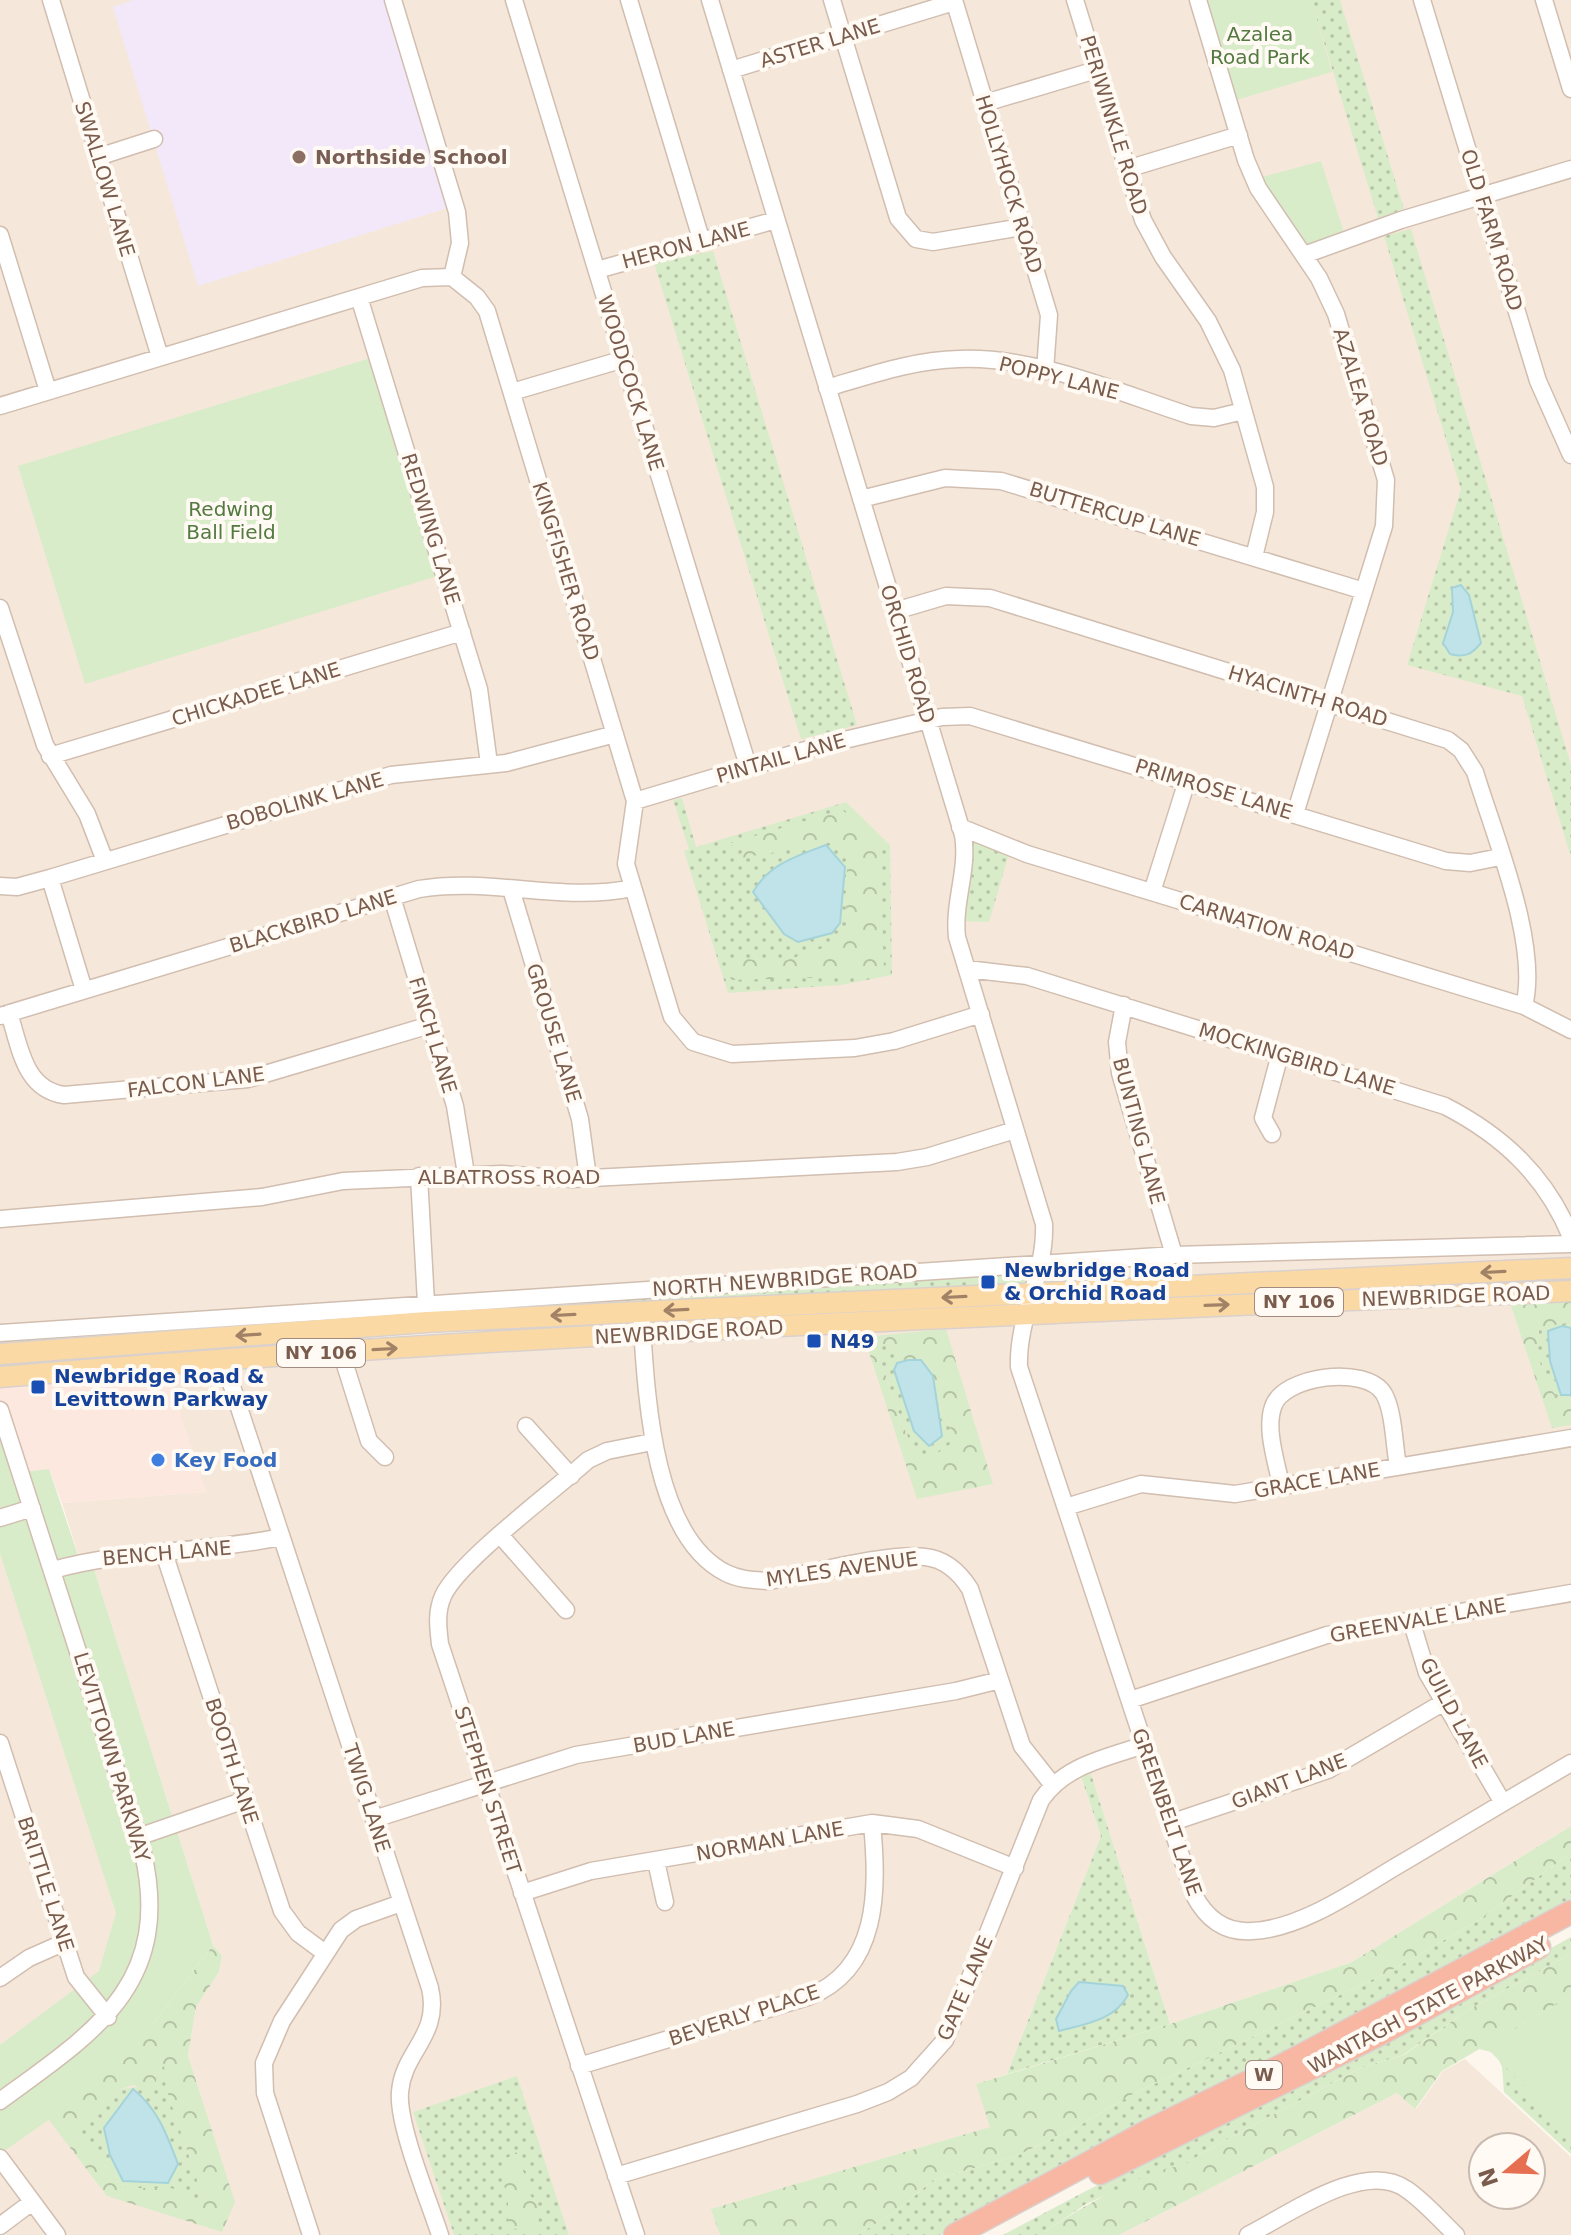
<svg xmlns="http://www.w3.org/2000/svg" width="1571" height="2235" font-family="'DejaVu Sans',sans-serif">
<style>
.residential{fill:#f5e8da;fill-rule:evenodd}
.commercial{fill:#fde8e0}
.education{fill:#f3e8fa}
.grass{fill:url(#grass-dots)}
.forest{fill:url(#forest-crowns);fill-rule:evenodd}
.green{fill:#d8ecc9}
.water{fill:#bfe3e8;stroke:#a5d3da;stroke-width:2}
.lines{fill:none;stroke-linecap:round;stroke-linejoin:round}
.minor-casing{stroke:#d1beb0;stroke-width:19}
.major-casing{stroke:#dad1cd;stroke-width:23}
.highway-casing{stroke:#dad1cd;stroke-width:25}
.minor{stroke:#fff;stroke-width:16}
.major{stroke:#fbd9a5;stroke-width:20}
.highway{stroke:#f7b7a3;stroke-width:22}
.oneway{stroke:#a18267}
.education-dot{fill:#8d6e63;stroke:#fffaf3;stroke-width:3}
.transit-dot{fill:#1a4fb4;stroke:#fffaf3;stroke-width:3}
.shop-dot{fill:#3f7fe0;stroke:#fffaf3;stroke-width:3}
.labels{text-anchor:middle;stroke-width:8;stroke-linejoin:round;paint-order:stroke}
.shield{fill:#fffaf3;stroke:#a28b7f;stroke-width:2}
.shield-label{font-size:18px;font-weight:bold;fill:#7a5c4d}
.park-label{font-size:20px;fill:#537a41;stroke:#fffaf3}
.street-label{font-size:20px;fill:#7a5c4d;stroke:#fffaf3}
.education-label{font-size:20px;font-weight:bold;fill:#785e54;stroke:#fffaf3;text-anchor:start}
.transit-label{font-size:20px;font-weight:bold;fill:#164399;stroke:#fffaf3;text-anchor:start}
.shop-label{font-size:20px;font-weight:bold;fill:#366cbe;stroke:#fffaf3;text-anchor:start}
</style>
<defs>
<pattern id="grass-dots" width="8" height="8" patternUnits="userSpaceOnUse" patternTransform="scale(2)"><rect width="8" height="8" fill="#d8ecc9"/><path d="M2 2h.1M6 6h.1" fill="none" stroke="#b4c2a5" stroke-width="1.8" stroke-linecap="round"/></pattern>
<pattern id="forest-crowns" width="20" height="18" patternUnits="userSpaceOnUse" patternTransform="scale(2)"><rect width="20" height="18" fill="#d8ecc9"/><path d="M2 6a3 3 0 1 1 6 0M12 15a3 3 0 1 1 6 0" fill="none" stroke="#b4c2a5"/></pattern>
</defs>
<rect width="100%" height="100%" fill="#fdf6ec"/>
<!-- residential -->
<path class="residential" d="M0 0H1571V1262L0 1345Z
M1571 1294V1826L1352 1962 1170 2024 1091 1774 1081 1778 1101 1836 1007 2074 976 2084 991 2127 712 2209 720 2235H569L516 2077 414 2112 454 2235H0V1554L222 2231 234 2202 188 2056 196 2007 219 1972 222 1956 213 1945 94 1569 83 1570 62 1503 205 1492 167 1374 858 1327 861 1333Z
M1465 2059 1571 2157V2235H1119L1397 2093 1416 2109 1443 2071ZM1483 2147H1531V2195H1483Z"/>
<!-- commercial -->
<path class="commercial" d="M167 1374 206 1492 62 1503 49 1469 23 1473 0 1400V1384Z"/>
<!-- education -->
<path class="education" d="M134 0H393L454 206 198 286 113 7Z"/>
<!-- grass -->
<path class="grass" d="M1311 0H1340L1404 209 1378 218Z
M1411 229 1571 765V857L1522 696 1407 665 1461 489 1384 236Z
M713 251 857 725 801 739 654 263Z
M682 798 696 847 846 802 890 845 892 975 841 985 728 993 684 851 689 849 673 800Z
M972 839 1008 857 989 922 963 921Z
M1039 1267 1030 1290 0 1351V1335Z
M1558 1322 1568 1323 1571 1397 1561 1400C1542 1386 1533 1348 1540 1327Z
M876 1343 895 1349 899 1360 923 1359C939 1373 933 1389 940 1407 946 1422 953 1425 952 1443L931 1458 919 1460C899 1424 891 1382 873 1345Z
M1091 1774 1170 2024 1007 2074 1101 1836 1081 1777Z
M1571 1853V1902L940 2235H857L897 2211 933 2180 1016 2156 1075 2128 1131 2095 1388 1972 1476 1922Z
M1571 1937V1954L1468 2010 1403 2055 1360 2068 1200 2154 1185 2168 1159 2171 1086 2204 1040 2235H1003C1192 2134 1384 2042 1571 1937Z
M1571 1995V2154L1504 2092 1502 2067 1496 2053 1479 2049Z
M164 2058 166 2088 204 2200 187 2197 171 2188H126L72 2130 110 2104 120 2089 141 2087Z
M517 2076 569 2235H454L413 2112Z"/>
<!-- forest -->
<path class="forest" d="M842 810 868 829 880 846 884 969 874 976 731 980 729 970 734 958 781 962 835 944 846 932 847 859 834 842 741 858 744 845 721 846Z
M1571 1294V1335L1568 1323 1540 1327C1533 1348 1543 1386 1561 1400L1571 1397V1425L1552 1428 1508 1297Z
M946 1329 993 1484 917 1499 864 1337ZM876 1343 895 1349 899 1360 923 1359C939 1373 933 1389 940 1407 946 1421 953 1425 952 1443L931 1458 919 1460C899 1425 891 1382 873 1345Z
M1571 1826V1853L1476 1922 1388 1972 1131 2095 1075 2128 1016 2156 933 2180 897 2211 857 2235H720L711 2209 990 2127 976 2084 1170 2024 1352 1962Z
M213 1945 222 1956 219 1972 196 2007 188 2056 235 2202 222 2232 107 2196 49 2120 130 2055ZM164 2063 166 2088 204 2200 187 2197 171 2188H126L72 2130 110 2104 120 2089 134 2085 147 2094 151 2092Z
M1571 1954V1995L1442 2071 1415 2109 1397 2093 1119 2235H1040C1077 2210 1114 2188 1156 2172 1176 2164 1181 2171 1200 2154L1360 2068 1404 2055 1468 2010Z
M520 2150 527 2190 542 2213 534 2230 524 2233 508 2225V2198L500 2173 507 2158Z"/>
<!-- green -->
<path class="green" d="M1198 0H1311L1332 72 1229 102Z
M1321 161 1346 239 1304 255 1255 179Z
M377 356 444 574 85 684 18 466Z
M0 1400 23 1472 49 1469 83 1570 94 1569 213 1945 130 2055 74 2102 0 2154V2045L99 1971 116 1913 0 1554Z
M1571 1996V2135L1485 2046Z"/>
<!-- water -->
<path class="water" d="M1461 585 1469 595 1481 643C1472 654 1465 658 1450 654L1443 643 1453 612 1452 588Z
M826 845 845 867 840 923 832 933 798 942 784 934 753 892C769 864 797 856 826 845Z
M1562 1326 1571 1328V1395H1561L1550 1361 1548 1331Z
M908 1360H921L933 1376 942 1436 929 1446 914 1431 894 1370 897 1363Z
M1079 1982 1123 1986 1128 1995C1115 2020 1085 2024 1059 2031L1056 2019 1071 1991Z
M133 2089C158 2109 167 2135 178 2164L168 2183 123 2181 110 2155 104 2128Z"/>
<g class="lines">
<!-- minor casing -->
<g class="minor-casing">
<path id="minor" d="M51 0 160 357
M393 0 457 212 460 243 452 277
M514 0 748 766
M629 0 702 242
M710 0 963 835C969 869 953 902 957 937L1044 1224C1046 1274 1017 1317 1019 1367L1194 1895C1206 1918 1224 1933 1252 1931 1304 1929 1363 1885 1407 1860 1462 1827 1516 1795 1571 1763
M832 0 898 218 916 239 933 242 1022 227
M954 0 1049 315 1045 371
M1075 0 1143 220 1163 257 1208 321 1232 370 1265 487V512L1254 557
M1198 0 1246 160 1258 188 1319 278 1336 314 1386 480 1384 526 1295 814
M1422 0 1538 381 1571 455
M1544 0 1571 89
M731 70 954 2
M985 103 1096 70
M98 157 154 139
M1127 169 1239 135
M0 235 48 391
M1304 255 1401 220 1571 169
M597 270 776 220
M359 297 479 689 489 764
M827 388C871 375 913 360 959 359 1037 356 1117 392 1191 416L1214 418 1243 411
M512 392 624 359
M0 406 422 278 452 277 477 297 487 311 635 801 626 864 672 1017 693 1042 732 1054 855 1048 894 1041 981 1014
M861 499 945 478 1001 481 1364 591
M0 608 45 745 87 814 105 861
M895 611 946 596 990 598 1448 740 1461 750 1475 772C1494 835 1540 944 1524 1006
M50 756 462 632
M635 801 819 746 942 717 970 716 1446 861 1470 863 1500 857
M960 827 1027 854 1524 1006 1571 1030
M50 878 84 990
M0 886 17 887 50 878 391 775 506 763 615 734
M511 889 580 1119 588 1178
M1152 892 1187 781
M392 897 455 1106 466 1174
M967 969 1027 976 1445 1106C1503 1136 1546 1176 1571 1237
M1124 1005 1117 1042 1120 1073 1174 1255
M9 1013C20 1047 24 1089 64 1095L248 1079 430 1025
M0 1016 419 889C492 877 560 903 633 888
M1272 1134 1263 1118 1280 1054
M419 1176 426 1303
M0 1219 262 1197 343 1181 501 1174 573 1179 897 1162 927 1157 1015 1130
M641 1312C646 1385 650 1535 726 1573 740 1580 754 1580 769 1581 808 1574 889 1552 925 1557 945 1559 960 1573 970 1589L1022 1746 1052 1784
M0 1333 1174 1255 1571 1244
M341 1352 369 1441 385 1457
M223 1359 430 1988C441 2036 403 2051 400 2092 397 2124 429 2201 440 2235
M0 1410 143 1853C173 1985 93 2033 0 2101
M526 1426 571 1476
M1281 1486C1277 1463 1265 1430 1273 1407 1282 1376 1366 1364 1384 1394 1394 1412 1394 1445 1398 1466
M1066 1507 1141 1484 1235 1494 1571 1438
M0 1518 32 1508
M501 1536 566 1610
M164 1553 282 1911 298 1933 325 1953
M53 1570C127 1549 206 1553 281 1537
M1411 1620 1427 1673 1503 1803
M1130 1700 1327 1635 1571 1593
M0 1743 76 1977 108 2017
M374 1819 576 1755 956 1691 1000 1680
M1170 1823 1328 1770 1444 1702
M138 1837 245 1800
M656 1861 665 1902
M522 1893 591 1871 872 1823 918 1829 1015 1868
M0 1978 29 1958 65 1942
M579 2066 808 1997C880 1969 878 1889 872 1823
M0 2158 57 2235
M616 2176 857 2104 888 2092 911 2078 945 2040 1041 1800C1065 1765 1106 1758 1144 1745
M0 2226 32 2202
M311 2235 265 2093 264 2063 282 2021 341 1930 356 1919 401 1903
M636 2235 440 1644C438 1627 436 1612 443 1596 459 1561 555 1490 588 1460L607 1451 652 1442
M1248 2235C1288 2215 1364 2159 1406 2189 1424 2201 1440 2220 1456 2235"/>
</g>
<!-- major casing -->
<g class="major-casing">
<path id="major" d="M0 1354 427 1322 1571 1268
M0 1377C522 1333 1047 1313 1571 1291"/>
</g>
<!-- highway casing -->
<g class="highway-casing">
<path id="highway" d="M1100 2173 1382 2033 1539 1947
M955 2235 1148 2131 1285 2064 1571 1912"/>
</g>
<!-- minor -->
<use href="#minor" class="minor"/>
<!-- major -->
<use href="#major" class="major"/>
<!-- highway -->
<use href="#highway" class="highway"/>
</g>
<!-- one-way arrows -->
<defs><path id="oneway-shaft" d="M-6 0H5M1.5-3L5.5 0L1.5 3" fill="none" stroke-width="1.6" stroke-linecap="round" stroke-linejoin="round" transform="scale(2)"/></defs>
<g class="oneway">
<use href="#oneway-shaft" transform="translate(1493 1272) rotate(177)"/>
<use href="#oneway-shaft" transform="translate(954 1297) rotate(177)"/>
<use href="#oneway-shaft" transform="translate(1217 1305) rotate(-2)"/>
<use href="#oneway-shaft" transform="translate(676 1310) rotate(177)"/>
<use href="#oneway-shaft" transform="translate(563 1315) rotate(177)"/>
<use href="#oneway-shaft" transform="translate(248 1335) rotate(176)"/>
<use href="#oneway-shaft" transform="translate(385 1349) rotate(-3)"/>
</g>
<!-- markers -->
<circle class="education-dot" cx="299" cy="157" r="8"/>
<g class="transit-dot">
<rect x="980" y="1274" width="16" height="16" rx="4"/>
<rect x="806" y="1333" width="16" height="16" rx="4"/>
<rect x="30" y="1379" width="16" height="16" rx="4"/>
</g>
<circle class="shop-dot" cx="158" cy="1460" r="8"/>
<g class="labels">
<!-- shield labels -->
<g class="shield">
<rect x="1255" y="1288" width="88" height="28" rx="6"/>
<rect x="277" y="1339" width="88" height="28" rx="6"/>
<rect x="1246" y="2061" width="36" height="28" rx="6"/>
</g>
<g class="shield-label">
<text x="1299" y="1308">NY 106</text>
<text x="321" y="1359">NY 106</text>
<text x="1264" y="2081">W</text>
</g>
<!-- park labels -->
<g class="park-label">
<text x="1260" y="41">Azalea<tspan x="1260" dy="23">Road Park</tspan></text>
<text x="231" y="516">Redwing<tspan x="231" dy="23">Ball Field</tspan></text>
</g>
<!-- street labels -->
<g class="street-label">
<text transform="translate(820 43) rotate(-17)" y="7">ASTER LANE</text>
<text transform="translate(1114 125) rotate(73)" y="7">PERIWINKLE ROAD</text>
<text transform="translate(105 179) rotate(73)" y="7">SWALLOW LANE</text>
<text transform="translate(1009 184) rotate(73)" y="7">HOLLYHOCK ROAD</text>
<text transform="translate(1492 230) rotate(73)" y="7">OLD FARM ROAD</text>
<text transform="translate(686 245) rotate(-15)" y="7">HERON LANE</text>
<text transform="translate(1059 378) rotate(14)" y="7">POPPY LANE</text>
<text transform="translate(631 383) rotate(73)" y="7">WOODCOCK LANE</text>
<text transform="translate(1361 397) rotate(73)" y="7">AZALEA ROAD</text>
<text transform="translate(1115 514) rotate(17)" y="7">BUTTERCUP LANE</text>
<text transform="translate(431 529) rotate(73)" y="7">REDWING LANE</text>
<text transform="translate(566 571) rotate(73)" y="7">KINGFISHER ROAD</text>
<text transform="translate(908 654) rotate(73)" y="7">ORCHID ROAD</text>
<text transform="translate(256 694) rotate(-17)" y="7">CHICKADEE LANE</text>
<text transform="translate(1308 696) rotate(17)" y="7">HYACINTH ROAD</text>
<text transform="translate(781 758) rotate(-16)" y="7">PINTAIL LANE</text>
<text transform="translate(1214 789) rotate(17)" y="7">PRIMROSE LANE</text>
<text transform="translate(305 801) rotate(-16)" y="7">BOBOLINK LANE</text>
<text transform="translate(313 921) rotate(-17)" y="7">BLACKBIRD LANE</text>
<text transform="translate(1267 927) rotate(17)" y="7">CARNATION ROAD</text>
<text transform="translate(554 1033) rotate(73)" y="7">GROUSE LANE</text>
<text transform="translate(433 1035) rotate(73)" y="7">FINCH LANE</text>
<text transform="translate(1297 1059) rotate(17)" y="7">MOCKINGBIRD LANE</text>
<text transform="translate(196 1082) rotate(-7)" y="7">FALCON LANE</text>
<text transform="translate(1139 1131) rotate(75)" y="7">BUNTING LANE</text>
<text x="509" y="1184">ALBATROSS ROAD</text>
<text transform="translate(785 1280) rotate(-4)" y="7">NORTH NEWBRIDGE ROAD</text>
<text transform="translate(1456 1296) rotate(-2)" y="7">NEWBRIDGE ROAD</text>
<text transform="translate(689 1332) rotate(-3)" y="7">NEWBRIDGE ROAD</text>
<text transform="translate(1317 1480) rotate(-10)" y="7">GRACE LANE</text>
<text transform="translate(167 1553) rotate(-5)" y="7">BENCH LANE</text>
<text transform="translate(842 1569) rotate(-8)" y="7">MYLES AVENUE</text>
<text transform="translate(1418 1620) rotate(-10)" y="7">GREENVALE LANE</text>
<text transform="translate(1454 1713) rotate(62)" y="7">GUILD LANE</text>
<text transform="translate(684 1737) rotate(-10)" y="7">BUD LANE</text>
<text transform="translate(112 1757) rotate(73)" y="7">LEVITTOWN PARKWAY</text>
<text transform="translate(232 1761) rotate(72)" y="7">BOOTH LANE</text>
<text transform="translate(1289 1781) rotate(-21)" y="7">GIANT LANE</text>
<text transform="translate(488 1790) rotate(72)" y="7">STEPHEN STREET</text>
<text transform="translate(367 1798) rotate(72)" y="7">TWIG LANE</text>
<text transform="translate(1167 1812) rotate(71)" y="7">GREENBELT LANE</text>
<text transform="translate(770 1841) rotate(-10)" y="7">NORMAN LANE</text>
<text transform="translate(46 1884) rotate(72)" y="7">BRITTLE LANE</text>
<text transform="translate(965 1988) rotate(-67)" y="7">GATE LANE</text>
<text transform="translate(1428 2005) rotate(-28)" y="7">WANTAGH STATE PARKWAY</text>
<text transform="translate(744 2015) rotate(-18)" y="7">BEVERLY PLACE</text>
</g>
<!-- education labels -->
<g class="education-label">
<text x="315" y="164">Northside School</text>
</g>
<!-- transit labels -->
<g class="transit-label">
<text x="1004" y="1277">Newbridge Road<tspan x="1004" dy="23">&amp; Orchid Road</tspan></text>
<text x="830" y="1348">N49</text>
<text x="54" y="1383">Newbridge Road &amp;<tspan x="54" dy="23">Levittown Parkway</tspan></text>
</g>
<!-- shop labels -->
<g class="shop-label">
<text x="174" y="1467">Key Food</text>
</g>
</g>
<!-- north arrow -->
<g transform="translate(1507 2171) rotate(251)"><circle r="38" fill="#fffaf3" stroke="#cabbb1" stroke-width="2"/>
<path d="M0-6L14 30L0 20L-14 30Z" fill="#e76f51"/>
<text y="-12" font-size="22" font-weight="bold" text-anchor="middle" fill="#7a5c4d">N</text>
</g>
</svg>
